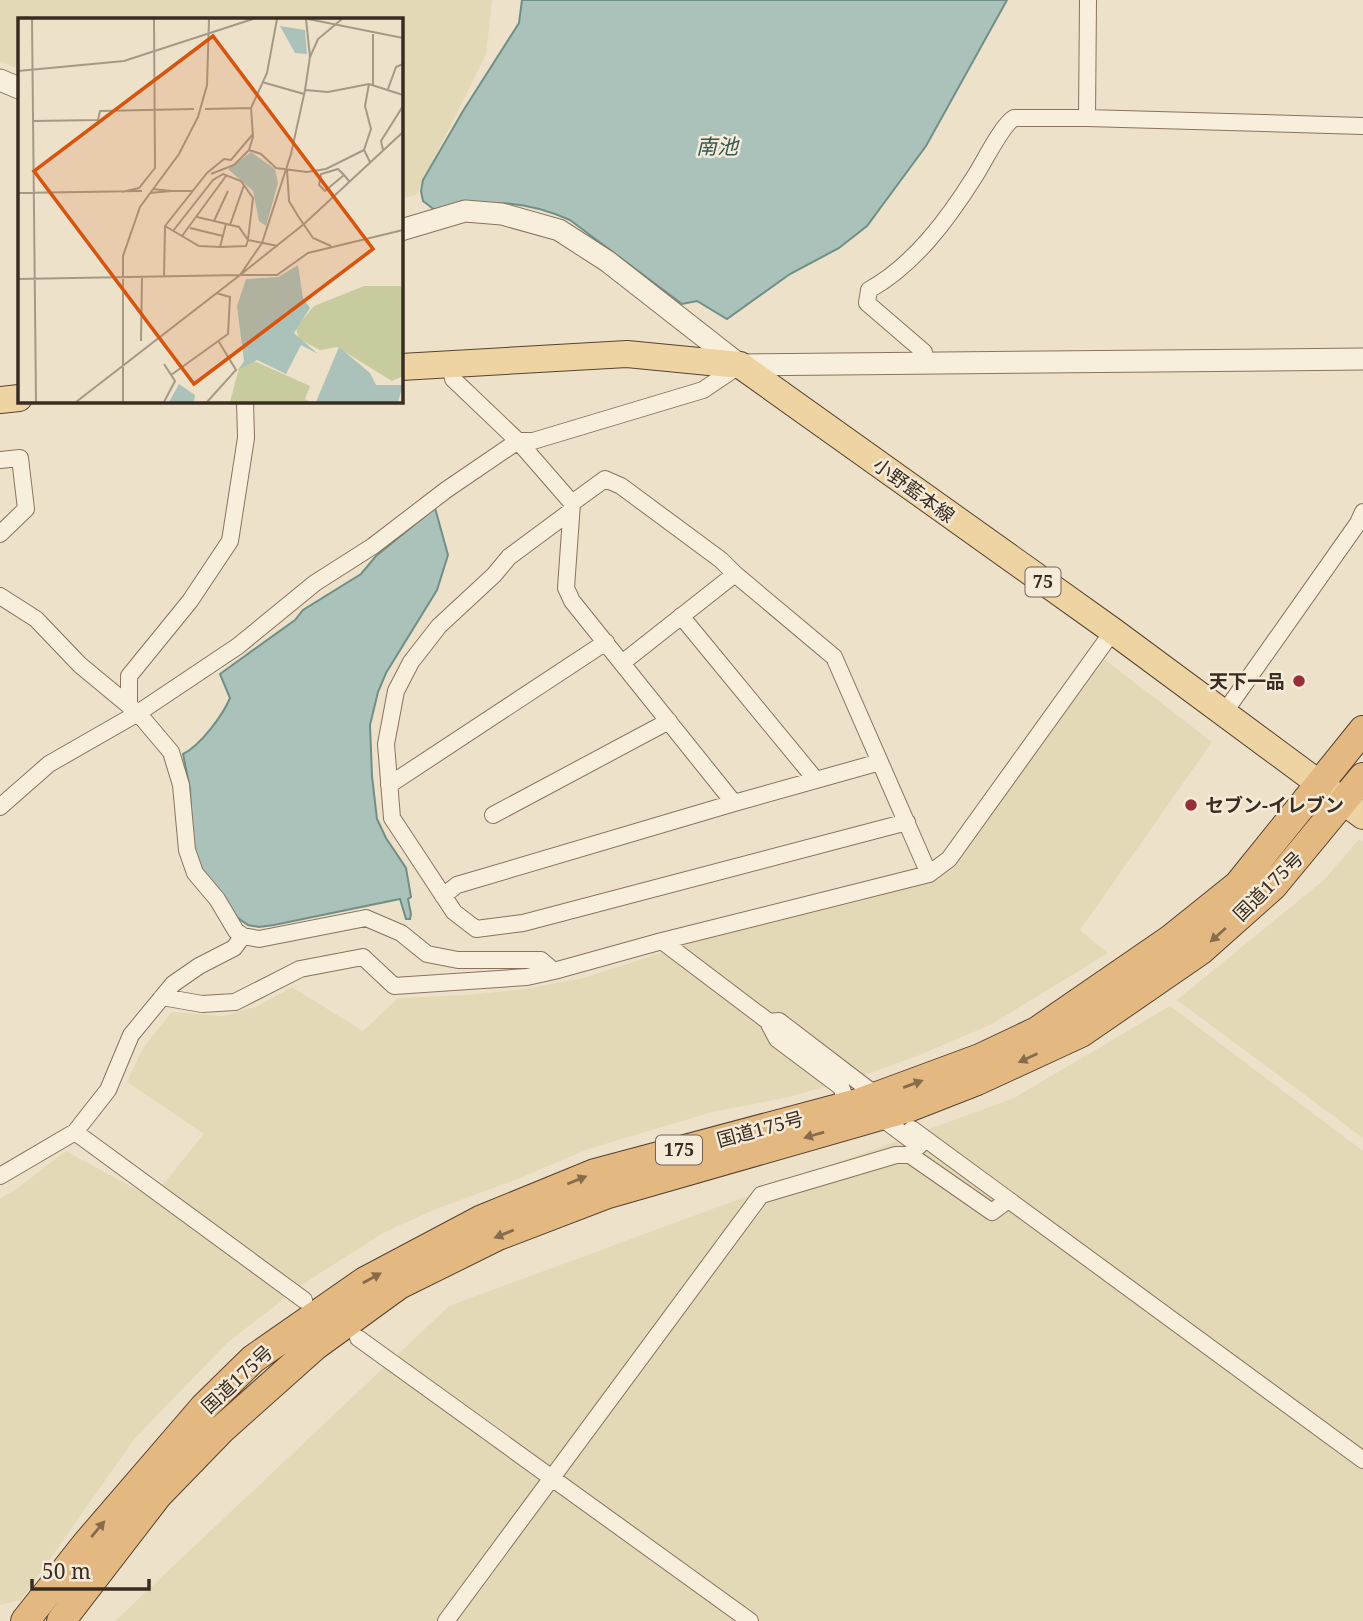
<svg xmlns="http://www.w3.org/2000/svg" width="1363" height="1621" font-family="'Noto Serif','Noto Sans JP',serif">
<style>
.farmland{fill:#e3d9b7}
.water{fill:#aac2b9;stroke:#709087;stroke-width:2}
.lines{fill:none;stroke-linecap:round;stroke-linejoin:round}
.minor-casing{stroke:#89735e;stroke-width:18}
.tertiary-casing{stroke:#89735e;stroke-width:23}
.primary-casing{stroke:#574232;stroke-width:28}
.trunk-casing{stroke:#574232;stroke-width:30}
.minor{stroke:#f8eedc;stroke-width:16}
.tertiary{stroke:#f8eedc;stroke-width:21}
.primary{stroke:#eed3a3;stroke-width:26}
.trunk{stroke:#e3b881;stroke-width:28}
.oneway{fill:#866b4c}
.poi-dot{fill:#963036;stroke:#f5ebd8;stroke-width:2.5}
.labels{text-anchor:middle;stroke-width:5;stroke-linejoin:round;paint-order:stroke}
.shield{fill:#f5ebd8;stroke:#726558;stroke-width:2}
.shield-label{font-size:18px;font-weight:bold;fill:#3a2c21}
.street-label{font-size:19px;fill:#3a2c21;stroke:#f5ebd8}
.poi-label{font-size:19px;font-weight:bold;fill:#3a2c21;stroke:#f5ebd8;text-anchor:end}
.water-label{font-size:21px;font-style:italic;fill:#315955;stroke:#f5ebd8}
.inset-road{fill:none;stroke:#a59986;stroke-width:2}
.view{fill:#d7540e;fill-opacity:0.15;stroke:#d7540e;stroke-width:3.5}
.inset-edge{fill:none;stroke:#3a2c21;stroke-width:3.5}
</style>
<rect width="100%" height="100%" fill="#ede1c9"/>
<!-- farmland -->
<path class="farmland" d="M0 0H492L486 55 416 195 401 198V19H19V69L0 61Z
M1104 659 1212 742 1080 930 1108 953 992 1024 917 1056 856 1078 788 1097 712 1112 588 1149 515 1180 431 1211 383 1233 306 1282 228 1342 135 1438 21 1600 0 1605V1198L15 1190 66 1151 152 1198 204 1134 127 1082 143 1048 172 1012 223 1016 258 1006 292 987 363 1031 398 998 467 995 525 989 584 978 713 936 865 900 923 880 951 865Z
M1359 839 1363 842V1138L1177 1000 1324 880Z
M1170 1006 1363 1151V1621H115L449 1306 1014 1098Z"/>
<!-- water -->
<path class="water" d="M522 0H1007L926 146 867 226 839 248 790 274 727 319 697 301 682 304 570 220C523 199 485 199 436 211L423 201 421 191 423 180 463 111 519 23Z
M435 508 448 555 437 590 386 673 378 692 370 725 372 776 377 819 386 838 406 868 411 897 408 899 411 914 410 919H406L400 899 274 925 259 927 248 925 238 918 197 862 192 845 190 789 183 754C200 746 223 715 230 698L220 674 295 620 303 610 361 574 376 556Z"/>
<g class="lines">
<!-- minor casing -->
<g class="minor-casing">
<path id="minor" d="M1087 118 1088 0
M925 362 924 352 867 303 869 290C914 265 948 219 975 176 984 162 1002 125 1014 118H1087L1363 126
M450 364 453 379 518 441 572 503 566 588 572 601 734 803
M0 460 20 458 26 509 0 534
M572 503 605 479 621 486 721 560 735 574
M571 511 509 557 494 575 439 626 411 662 396 691 386 744 392 818 454 912 476 929 523 923 907 822
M0 596 36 619 80 665 138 713 171 752 181 785 187 850 195 873 217 899 236 931 243 936 259 939 366 918 401 933 427 954 458 960H541L554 971
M681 616 816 780
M622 663 735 574 834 657 929 874
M129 706V676L190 601 230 541 246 438 245 401
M1224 713 1358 523 1363 512
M389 785 606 642
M0 807 49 764 138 713 238 646 315 583 373 546 446 490 518 441H533L703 390 740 365
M493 815 669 721
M443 896 457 885 734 803 880 762
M662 941 777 1028
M162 997 202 1004 235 1002 300 969 363 957 394 986 527 977 554 971 662 941 929 874 949 859 1113 631
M848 1105 841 1087 777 1039 768 1022 779 1021 868 1089 881 1095
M879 1116 919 1146
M912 1129 1363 1460
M75 1132 304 1300
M0 1176 75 1132 108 1090 131 1035 173 984 199 966 234 948 243 936
M358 1338 750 1621
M446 1621 761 1195 896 1155H910L992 1212 1008 1200"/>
</g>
<!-- tertiary casing -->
<g class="tertiary-casing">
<path id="tertiary" d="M0 80 19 88
M401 230 465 211 502 214 559 230 607 261 740 365 1363 359"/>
</g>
<!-- primary casing -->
<g class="primary-casing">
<path id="primary" d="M401 367 627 354 740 365 1113 631 1363 816
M0 400 19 398"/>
</g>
<!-- trunk casing -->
<g class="trunk-casing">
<path id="trunk" d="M25 1621 86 1544 204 1407 253 1359 365 1281 480 1220 595 1173 861 1102 980 1058 1037 1031 1172 938 1238 885 1363 730
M61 1621 158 1495 222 1429 315 1346 399 1285 498 1236 608 1194 908 1108 977 1081 1081 1033 1200 951 1273 886 1363 777"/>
</g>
<!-- minor -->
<use href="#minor" class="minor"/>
<!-- tertiary -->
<use href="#tertiary" class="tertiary"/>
<!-- primary -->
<use href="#primary" class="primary"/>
<!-- trunk -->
<use href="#trunk" class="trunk"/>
</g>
<!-- one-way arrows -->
<defs><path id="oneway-solid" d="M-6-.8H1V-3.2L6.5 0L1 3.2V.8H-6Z" transform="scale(1.75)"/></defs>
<g class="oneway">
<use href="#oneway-solid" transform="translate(1218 935) rotate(138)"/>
<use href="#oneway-solid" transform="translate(1028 1058) rotate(155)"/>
<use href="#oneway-solid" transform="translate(913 1084) rotate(-20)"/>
<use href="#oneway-solid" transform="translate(814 1135) rotate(164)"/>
<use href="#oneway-solid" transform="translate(577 1180) rotate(-22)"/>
<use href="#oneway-solid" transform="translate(504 1234) rotate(158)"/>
<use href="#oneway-solid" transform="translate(372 1278) rotate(-29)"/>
<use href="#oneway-solid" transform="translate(98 1529) rotate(-50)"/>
</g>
<!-- markers -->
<g class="poi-dot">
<circle cx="1299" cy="681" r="7"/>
<circle cx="1191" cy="805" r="7"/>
</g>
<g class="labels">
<!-- shield labels -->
<g class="shield">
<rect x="1025.5" y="567.5" width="35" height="29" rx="5"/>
<rect x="656" y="1135.5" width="46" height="29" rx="5"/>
</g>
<g class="shield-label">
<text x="1043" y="588">75</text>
<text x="679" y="1156">175</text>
</g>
<!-- street labels -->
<g class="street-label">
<text transform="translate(914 490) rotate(36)" y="7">小野藍本線</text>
<text transform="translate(1268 886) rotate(-45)" y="7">国道175号</text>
<text transform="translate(760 1129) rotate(-15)" y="7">国道175号</text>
<text transform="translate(237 1379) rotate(-43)" y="7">国道175号</text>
</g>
<!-- poi labels -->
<g class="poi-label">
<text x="1285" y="688">天下一品</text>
<text x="1205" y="812" text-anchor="start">セブン-イレブン</text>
</g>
<!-- water labels -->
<g class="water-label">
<text x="717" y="154">南池</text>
</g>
</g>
<!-- overview -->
<g transform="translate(18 18)">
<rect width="385" height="385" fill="#ede1c9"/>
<path d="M346 268H385V358L374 363 319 329 302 332 281 321 278 310 296 288ZM236 343 292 368 287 381 292 384H212L221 350Z" fill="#c8cb9d"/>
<path d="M262 8 287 12 289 36 277 35ZM233 134 257 151 260 165 248 208 241 203 235 173 210 151ZM280 247 285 280 292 290 276 315 300 336 283 327 268 356 239 342 220 352 226 343 219 288 228 261 260 259ZM321 329 352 355 358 367H385L380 384H298ZM161 366 177 377 176 384H151Z" fill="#aac2b9"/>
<path class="inset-road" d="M14 1 18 384M290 1 385 20M292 39 300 21 324 1M0 53 106 43 235 1M244 64 286 76M351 66 347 88 353 111 346 132 352 144M355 67V16M370 71 378 49 385 46M287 72 310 74 351 66 385 77M187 91 233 90M15 103 80 102 82 93 176 91M231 132 235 119 233 90 249 55 259 1M365 132 363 123 385 88M269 152 271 183 280 198 295 220 313 228M193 156 216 147 231 132 243 136 258 150 289 154 308 151 346 132M326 157 307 173 301 167 303 156 320 151 326 157 331 163M152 173H174M104 174 121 170 137 150 136 1M0 175 124 173M132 175 153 173 135 171M179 199 221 209 230 222 260 228M196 203 210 173M212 207 226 167M147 208 181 228 202 229 208 206M172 210 205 218M155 213 195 162 205 156 223 163 235 180 230 221M164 218 208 158M202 229 228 228 230 222M223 257H259L290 235 385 212M146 259 147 208 189 155 206 141 213 142 235 116M0 261 222 257 286 206 385 114M123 323 124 259M153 357 210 316 212 279 198 275M58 384 222 257 244 225 273 136 287 72 292 39 288 1M105 384V238L122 189 161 136 180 99 189 67 191 1M146 384 157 363 146 346M189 384 218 352 201 324"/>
<path class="view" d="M195 18 355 231 176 366 16 153Z"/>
<rect width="385" height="385" class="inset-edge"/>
</g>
<!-- scale -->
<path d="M32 1579v10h117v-10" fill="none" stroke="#3a2c21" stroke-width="3.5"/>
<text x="42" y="1579" font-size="21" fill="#3a2c21" stroke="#f5ebd8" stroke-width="5" paint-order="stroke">50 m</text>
</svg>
